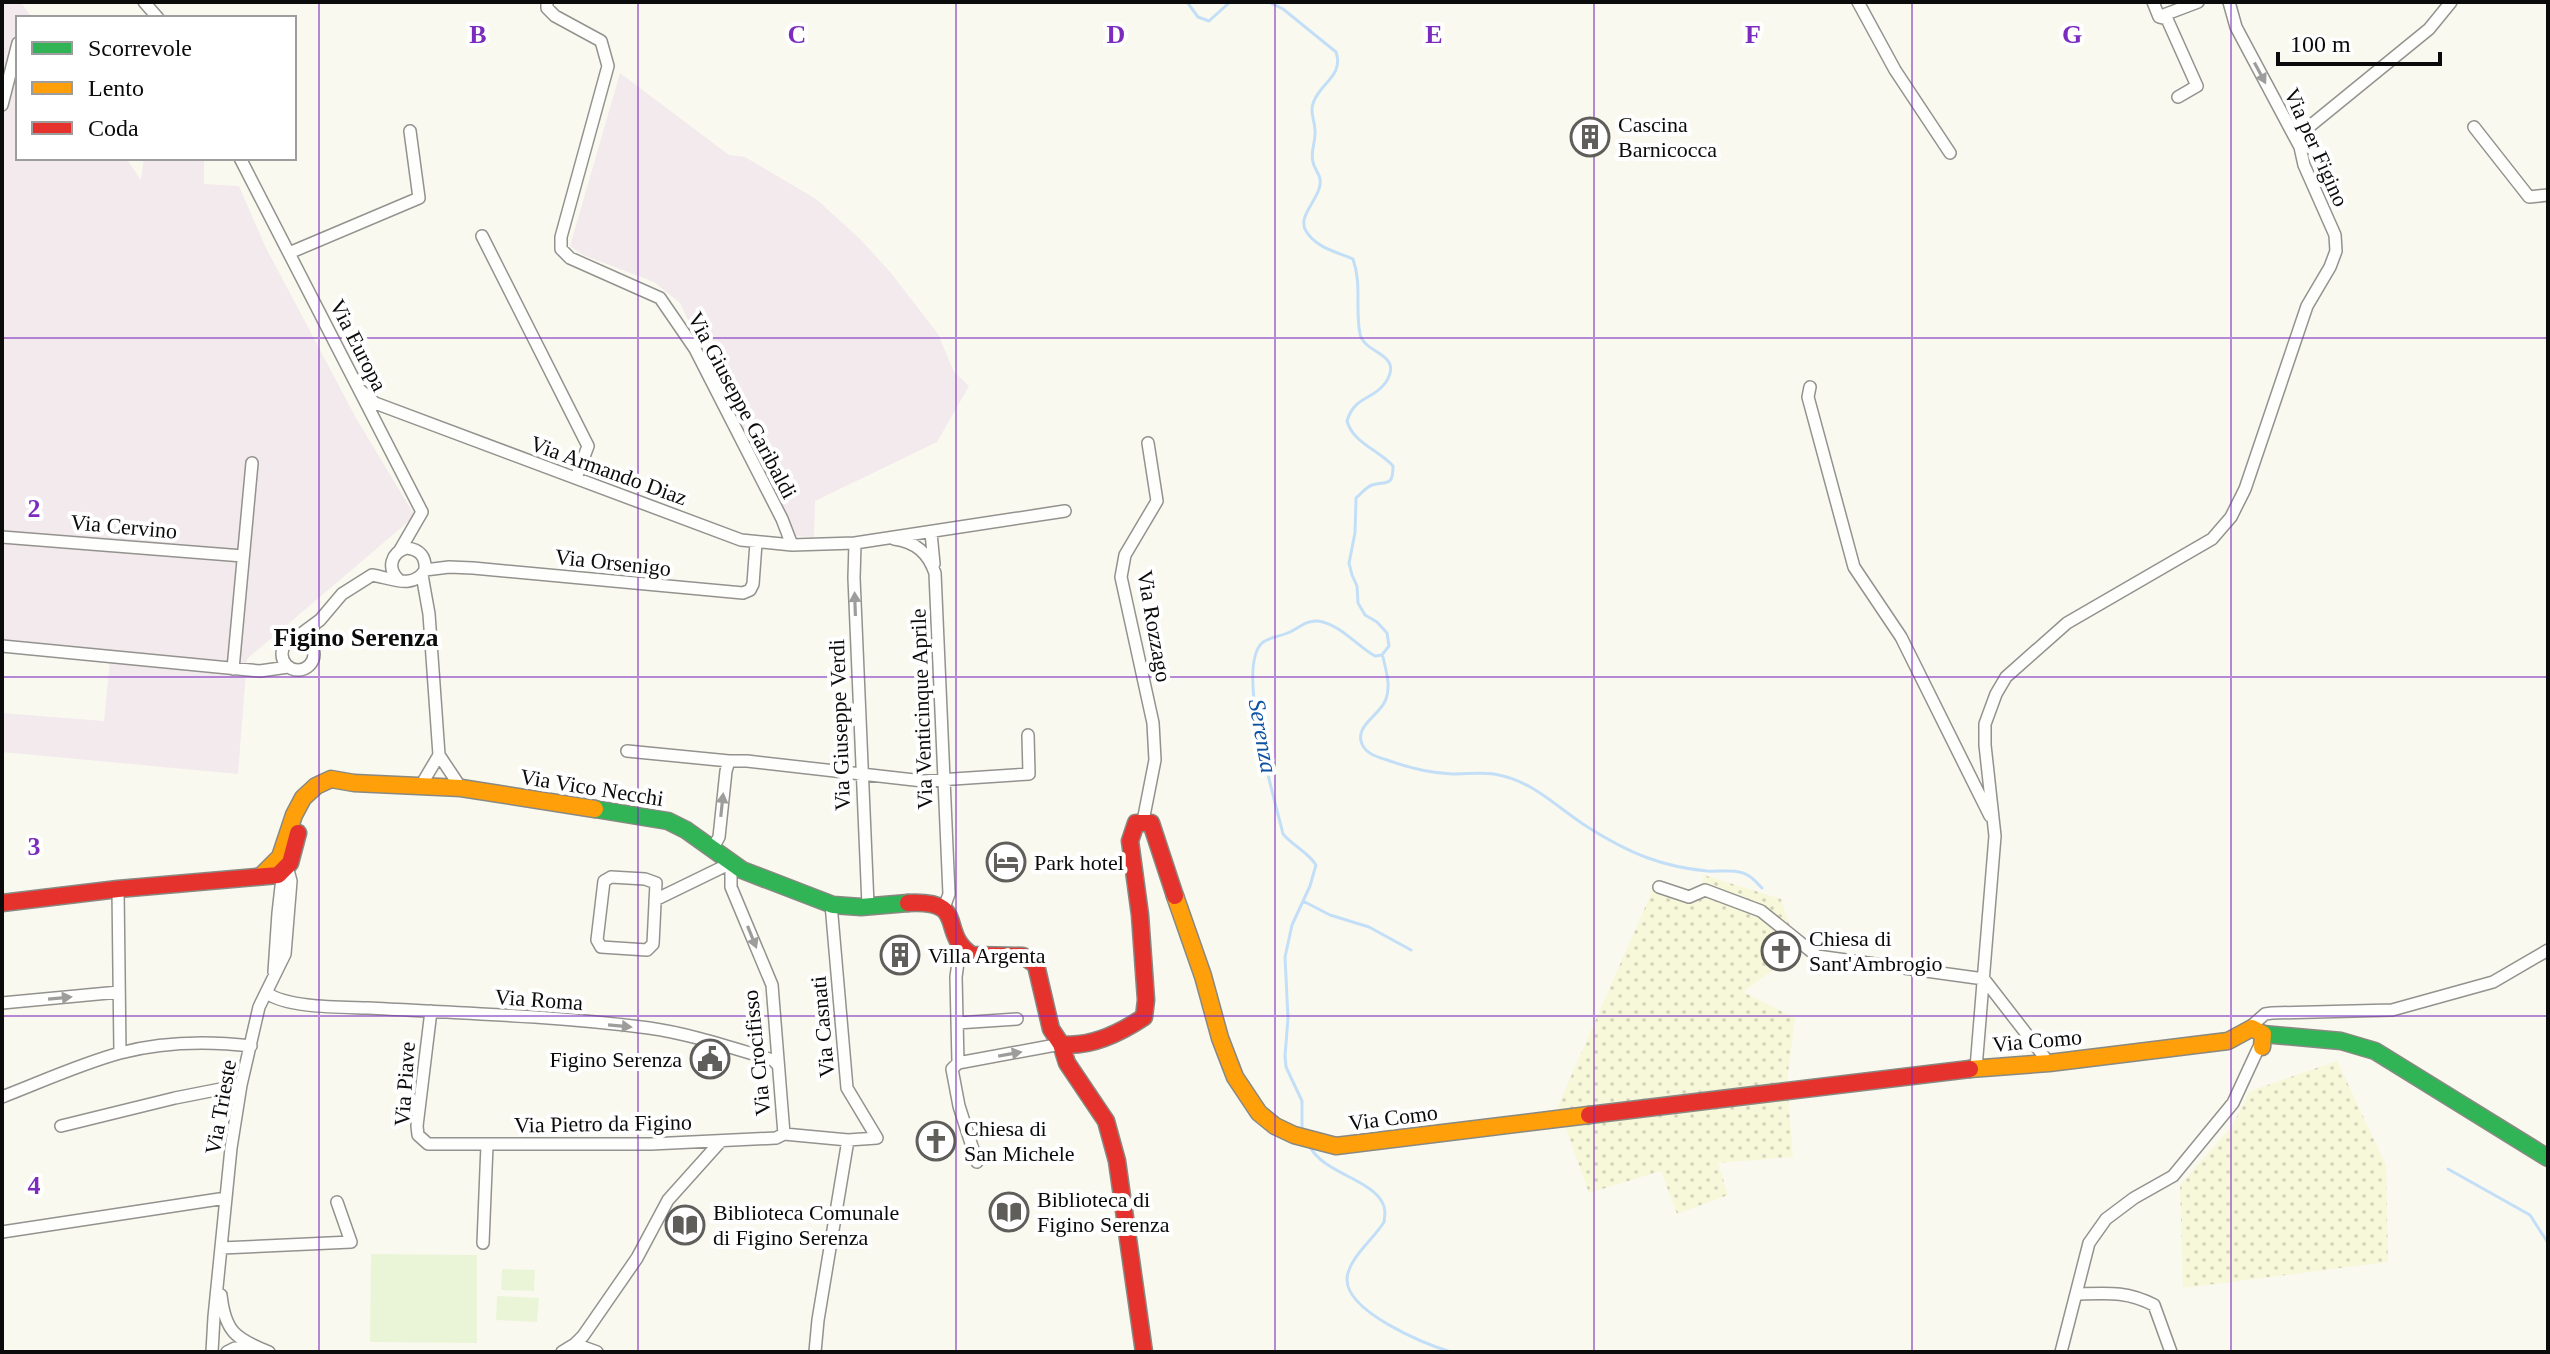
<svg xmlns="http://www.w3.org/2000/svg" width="2550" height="1354" font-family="'Times New Roman',serif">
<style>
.industrial{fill:#f2eaed}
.farmland{fill:url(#farmland-dots)}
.pitch{fill:#eaf5d7}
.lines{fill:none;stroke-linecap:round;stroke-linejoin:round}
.stream{stroke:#c3dff7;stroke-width:3}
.street-casing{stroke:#93928e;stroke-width:14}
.fast-casing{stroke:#898984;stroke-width:19}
.slow-casing{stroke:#898984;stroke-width:19}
.jam-casing{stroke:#898984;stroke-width:19}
.street{stroke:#fefefd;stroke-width:11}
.fast{stroke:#30b455;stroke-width:16}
.slow{stroke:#ff9f0a;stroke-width:16}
.jam{stroke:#e5322d;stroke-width:16}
.oneway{fill:#9d9d9c}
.grid{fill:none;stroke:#7b2cbf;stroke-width:2;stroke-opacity:0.55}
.labels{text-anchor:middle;stroke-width:8;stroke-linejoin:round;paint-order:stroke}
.poi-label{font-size:22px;fill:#0b0b0b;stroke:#fff;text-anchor:start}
.street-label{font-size:22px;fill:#0b0b0b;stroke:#fff}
.water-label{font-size:24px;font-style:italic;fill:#0e53a3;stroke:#fff}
.quarter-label{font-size:26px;font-weight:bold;fill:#0b0b0b;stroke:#fff}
.grid-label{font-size:26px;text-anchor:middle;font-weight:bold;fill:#7b2cbf;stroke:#fff;stroke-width:8;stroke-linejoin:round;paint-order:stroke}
</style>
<defs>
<pattern id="farmland-dots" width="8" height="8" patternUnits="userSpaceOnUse" patternTransform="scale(2)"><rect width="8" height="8" fill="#f7f7da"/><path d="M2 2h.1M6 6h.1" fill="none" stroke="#d2d2ba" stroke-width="1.8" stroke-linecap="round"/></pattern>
</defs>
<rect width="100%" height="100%" fill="#faf9ef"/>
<!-- industrial -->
<path class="industrial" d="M2 2H21L32 18H18V158H126L141 180 144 158H204V184L239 186 265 246 356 418 415 516 247 659 238 774 2 752V713L104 721 111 650 2 651Z
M620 73 729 155 745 157 816 199 859 238 891 273 938 334 954 372 969 386 937 442 815 501 814 537 790 536 680 303 654 282 583 255 570 246Z"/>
<!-- farmland -->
<path class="farmland" d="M1704 875 1781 899 1798 951 1743 992 1795 1018 1787 1081 1793 1157 1718 1163 1728 1195 1677 1214 1661 1171 1589 1193 1558 1106 1657 880 1700 892Z
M2337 1061 2386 1165 2388 1262 2183 1288 2180 1185 2232 1126 2250 1091Z"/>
<!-- pitch -->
<path class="pitch" d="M371 1254 477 1255V1343L370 1342Z
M502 1269 535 1270 534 1291 501 1290Z
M497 1296 539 1298 537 1322 496 1320Z"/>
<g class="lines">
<!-- stream -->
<path class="stream" d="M1187 2 1198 17 1209 21 1230 2
M1269 2 1283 9 1336 52C1344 75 1321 83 1314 101 1309 111 1315 121 1315 131 1316 141 1310 152 1313 162 1314 168 1319 173 1320 179 1323 197 1296 215 1306 231 1316 248 1337 252 1353 259 1362 284 1355 309 1360 334 1365 355 1404 353 1386 382 1373 401 1355 395 1347 421 1353 443 1379 450 1393 466 1393 487 1387 481 1372 485 1366 487 1361 494 1356 498L1355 533 1349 563 1352 575 1357 586 1358 603 1365 615 1377 622 1387 633 1389 646 1382 655 1375 656C1357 646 1340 624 1318 621 1307 620 1300 627 1290 632 1282 636 1269 637 1262 643 1235 668 1275 800 1283 834 1293 846 1308 852 1316 865L1310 886 1292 925 1285 957 1288 1018 1285 1056 1286 1067 1302 1101V1132
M1383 657C1386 671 1391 685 1386 699 1381 715 1354 725 1362 744 1366 754 1378 757 1387 760 1409 768 1428 773 1452 774 1466 774 1481 772 1494 774 1531 780 1553 804 1583 824 1603 837 1626 850 1648 858 1667 865 1687 869 1707 871 1721 872 1737 868 1749 876 1754 879 1758 884 1762 888
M1303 901 1330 915 1369 927 1411 950
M1310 1147C1323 1172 1371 1180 1382 1202 1386 1208 1385 1215 1384 1222 1374 1239 1348 1258 1347 1279 1346 1312 1425 1344 1451 1352
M2448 1169 2530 1215 2548 1243"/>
<!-- street casing -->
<g class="street-casing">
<path id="street" d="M144 2 158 18
M547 2V8L555 16 601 41 608 66 561 237V249L570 258 660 298 695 349 782 519 792 545
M1858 2 1895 70 1950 153
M2153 2 2159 17 2167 19 2197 86 2178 97
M2161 16 2198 2
M2 105 18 43
M2474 127 2529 197 2548 195
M2300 147 2303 135 2310 126 2429 29 2451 2
M240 158 422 512 400 550
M482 236 588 446 576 478
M289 253 419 198 410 131
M1810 387 1808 397 1854 567 1901 637 1990 816
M360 390 375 403 741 540 792 545 855 543 1065 511
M931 533 934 564
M2 537 243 556
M894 539C916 542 928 553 935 573L949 894 944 908
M855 543 854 578 868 905
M425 570 449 567 473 568 743 593 750 590 753 584 756 543
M422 575 429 614 439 755 461 788
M297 637 320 620 342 594 372 575C391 578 413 590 425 570 426 557 420 549 406 548 391 553 387 568 398 579
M282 654a16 16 0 1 1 32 0a16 16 0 1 1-32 0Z
M2 646 260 671 288 667
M233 669 252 463
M627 751 729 761H747L923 781 1029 774 1028 735
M420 787 439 755
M1148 823 1144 816 1155 760 1153 723 1121 577 1125 555 1157 501 1148 443
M713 848 719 837 726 771 729 761
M611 877 645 879 656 883 653 944 647 950 601 947 597 940 604 881Z
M1659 887 1689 897 1705 890 1761 911 1817 956 1984 979 2049 1063
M118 889 120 1053
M655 900 731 863V887L772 985 784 1134 848 1140 877 1138 847 1088 831 904
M960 948 956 977 958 1063 952 1069 959 1106 977 1162
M274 972 278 913 283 869
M267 993C287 1008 342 1007 368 1008 461 1013 556 1016 649 1028 691 1034 732 1048 773 1060L778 1065
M2 1003 119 992
M431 1011 417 1126 418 1135 428 1144H651L776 1138 784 1134
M957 1023 1017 1019
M2248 1029 2265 1014 2272 1013 2392 1010 2493 982 2548 950
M958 1063 1061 1044
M1976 1068 1995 836 1985 745V724L1996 694 2006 677 2067 623 2212 539 2231 517 2245 489 2307 306 2330 267 2336 251 2335 235 2304 165 2300 147 2236 27 2229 2
M2 1097C41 1082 80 1064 120 1053 162 1042 208 1041 251 1046
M61 1126 175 1098 241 1085
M2 1232 226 1198
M483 1243 487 1145
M221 1248 351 1242 337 1202
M2078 1294C2108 1293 2127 1291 2154 1305L2171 1352
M221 1295C225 1332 236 1339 269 1352
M575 1344 597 1352
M212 1352 214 1317 231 1148 241 1085 259 1007 285 954 291 881 288 870 282 869
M227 1352 235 1348 253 1350
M562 1352 575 1344 583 1336 637 1258 668 1200 720 1142
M815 1352 818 1320 848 1140
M2061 1352 2089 1243 2106 1219 2134 1198 2173 1176 2233 1103 2258 1049"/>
</g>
<!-- fast casing -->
<g class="fast-casing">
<path id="fast" d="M595 809 668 821 686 830 742 870 833 905 861 907 908 903
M2263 1034 2341 1041 2375 1051 2548 1158"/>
</g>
<!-- slow casing -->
<g class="slow-casing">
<path id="slow" d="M261 876 280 857 294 815 303 798 316 786 331 779 354 783 461 788 595 809
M1175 896 1203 976 1220 1038 1235 1077 1259 1113 1275 1126 1294 1135 1336 1146 1589 1115
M1970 1069 2049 1063 2228 1041 2252 1028 2263 1034 2262 1047"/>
</g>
<!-- jam casing -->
<g class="jam-casing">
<path id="jam" d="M2 903 118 889 278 875 290 863 298 833
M908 903C970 900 937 932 972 955L1023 956 1036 965 1051 1029 1061 1044 1067 1063 1106 1121 1117 1161 1144 1352
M1061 1044C1090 1048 1120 1033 1144 1017L1146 1000 1140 915 1130 841 1136 823H1151L1175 896
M1589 1115 1970 1069"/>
</g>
<!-- street -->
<use href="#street" class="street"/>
<!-- fast -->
<use href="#fast" class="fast"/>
<!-- slow -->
<use href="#slow" class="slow"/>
<!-- jam -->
<use href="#jam" class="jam"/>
</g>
<!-- one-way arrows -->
<defs><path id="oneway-solid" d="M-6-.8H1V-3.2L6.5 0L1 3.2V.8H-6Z" transform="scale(2)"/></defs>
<g class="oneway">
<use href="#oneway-solid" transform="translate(2260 73) rotate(62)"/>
<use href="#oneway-solid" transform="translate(855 604) rotate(-92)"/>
<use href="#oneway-solid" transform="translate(722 805) rotate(-84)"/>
<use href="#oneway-solid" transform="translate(752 937) rotate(68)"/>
<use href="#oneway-solid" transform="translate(60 998) rotate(-5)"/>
<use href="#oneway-solid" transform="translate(620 1026) rotate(5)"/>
<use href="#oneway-solid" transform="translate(1010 1054) rotate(-10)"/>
</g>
<!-- grid -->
<path class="grid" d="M319 2V1352M638 2V1352M956 2V1352M1275 2V1352M1594 2V1352M1912 2V1352M2231 2V1352M2 338H2548M2 677H2548M2 1016H2548"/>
<!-- icons -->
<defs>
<g id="building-ring" transform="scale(2)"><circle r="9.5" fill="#fff" stroke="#5f5e5b" stroke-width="1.5"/><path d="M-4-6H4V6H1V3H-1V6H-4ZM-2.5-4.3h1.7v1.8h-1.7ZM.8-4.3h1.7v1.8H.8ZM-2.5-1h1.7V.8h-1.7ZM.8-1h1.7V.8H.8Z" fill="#5f5e5b"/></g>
<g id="hotel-ring" transform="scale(2)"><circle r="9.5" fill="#fff" stroke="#5f5e5b" stroke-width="1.5"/><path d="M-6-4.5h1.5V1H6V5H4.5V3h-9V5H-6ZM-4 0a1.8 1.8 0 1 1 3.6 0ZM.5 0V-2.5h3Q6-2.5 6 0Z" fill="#5f5e5b"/></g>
<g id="church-ring" transform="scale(2)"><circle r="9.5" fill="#fff" stroke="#5f5e5b" stroke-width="1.5"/><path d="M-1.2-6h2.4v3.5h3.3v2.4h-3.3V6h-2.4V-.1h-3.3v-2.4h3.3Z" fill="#5f5e5b"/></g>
<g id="civic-ring" transform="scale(2)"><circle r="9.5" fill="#fff" stroke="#5f5e5b" stroke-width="1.5"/><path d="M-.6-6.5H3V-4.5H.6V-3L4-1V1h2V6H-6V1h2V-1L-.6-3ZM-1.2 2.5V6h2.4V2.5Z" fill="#5f5e5b"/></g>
<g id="library-ring" transform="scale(2)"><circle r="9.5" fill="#fff" stroke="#5f5e5b" stroke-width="1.5"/><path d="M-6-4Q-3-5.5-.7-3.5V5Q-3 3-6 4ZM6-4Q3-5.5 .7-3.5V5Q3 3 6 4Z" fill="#5f5e5b"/></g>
</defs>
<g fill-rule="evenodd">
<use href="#building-ring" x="1590" y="137"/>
<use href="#hotel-ring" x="1006" y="862"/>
<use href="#church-ring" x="1781" y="951"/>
<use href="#building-ring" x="900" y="955"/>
<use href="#civic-ring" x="710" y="1059"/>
<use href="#church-ring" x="936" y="1141"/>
<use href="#library-ring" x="1009" y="1212"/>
<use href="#library-ring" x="685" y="1225"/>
</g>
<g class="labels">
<!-- poi labels -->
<g class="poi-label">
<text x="1618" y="132">Cascina<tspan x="1618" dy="25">Barnicocca</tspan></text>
<text x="1034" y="870">Park hotel</text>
<text x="1809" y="946">Chiesa di<tspan x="1809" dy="25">Sant'Ambrogio</tspan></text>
<text x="928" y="963">Villa Argenta</text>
<text x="682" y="1067" text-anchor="end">Figino Serenza</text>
<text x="964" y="1136">Chiesa di<tspan x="964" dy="25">San Michele</tspan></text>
<text x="1037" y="1207">Biblioteca di<tspan x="1037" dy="25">Figino Serenza</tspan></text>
<text x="713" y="1220">Biblioteca Comunale<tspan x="713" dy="25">di Figino Serenza</tspan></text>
</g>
<!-- street labels -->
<g class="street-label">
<text transform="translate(2317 147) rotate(66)" y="8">Via per Figino</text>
<text transform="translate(359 345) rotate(63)" y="8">Via Europa</text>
<text transform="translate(743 405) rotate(62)" y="8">Via Giuseppe Garibaldi</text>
<text transform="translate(609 470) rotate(20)" y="8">Via Armando Diaz</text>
<text transform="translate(124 526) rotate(5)" y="8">Via Cervino</text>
<text transform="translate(613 562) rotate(6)" y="8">Via Orsenigo</text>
<text transform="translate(1155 626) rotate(80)" y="8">Via Rozzago</text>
<text transform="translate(921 709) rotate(-92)" y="8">Via Venticinque Aprile</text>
<text transform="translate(839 725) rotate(-92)" y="8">Via Giuseppe Verdi</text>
<text transform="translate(592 787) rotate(9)" y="8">Via Vico Necchi</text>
<text transform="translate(539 999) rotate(4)" y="8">Via Roma</text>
<text transform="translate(822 1027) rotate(-95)" y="8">Via Casnati</text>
<text transform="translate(2037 1040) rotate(-5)" y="8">Via Como</text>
<text transform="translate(756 1053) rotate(-96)" y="8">Via Crocifisso</text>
<text transform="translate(404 1084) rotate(-86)" y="8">Via Piave</text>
<text transform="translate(220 1107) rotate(-80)" y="8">Via Trieste</text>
<text transform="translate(1393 1117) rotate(-7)" y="8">Via Como</text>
<text transform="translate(603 1123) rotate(-1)" y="8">Via Pietro da Figino</text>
</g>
<!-- water labels -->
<g class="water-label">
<text transform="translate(1263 736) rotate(80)" y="8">Serenza</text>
</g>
<!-- quarter labels -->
<g class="quarter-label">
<text x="356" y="646">Figino Serenza</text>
</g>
</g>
<g class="grid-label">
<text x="478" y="43">B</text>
<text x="797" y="43">C</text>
<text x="1116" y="43">D</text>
<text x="1434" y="43">E</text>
<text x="1753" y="43">F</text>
<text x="2072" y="43">G</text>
<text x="34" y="517">2</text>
<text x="34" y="855">3</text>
<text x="34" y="1194">4</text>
</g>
<!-- border -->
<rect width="2550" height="1354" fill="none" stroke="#0b0b0b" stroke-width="8"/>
<!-- legend -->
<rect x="16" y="16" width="280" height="144" fill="#ffffff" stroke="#9d9d9d" stroke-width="2"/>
<rect x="32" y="42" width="40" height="12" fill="#30b455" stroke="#9d9d9d" stroke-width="2"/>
<text x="88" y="56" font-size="24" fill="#0b0b0b">Scorrevole</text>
<rect x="32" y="82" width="40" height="12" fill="#ff9f0a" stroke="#9d9d9d" stroke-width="2"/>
<text x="88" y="96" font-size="24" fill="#0b0b0b">Lento</text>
<rect x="32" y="122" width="40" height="12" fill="#e5322d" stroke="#9d9d9d" stroke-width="2"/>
<text x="88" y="136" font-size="24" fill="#0b0b0b">Coda</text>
<!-- scale -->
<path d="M2278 52v12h162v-12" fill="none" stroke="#0b0b0b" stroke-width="4"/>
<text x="2290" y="52" font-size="24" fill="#0b0b0b" stroke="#ffffff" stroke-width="6" paint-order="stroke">100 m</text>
</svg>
